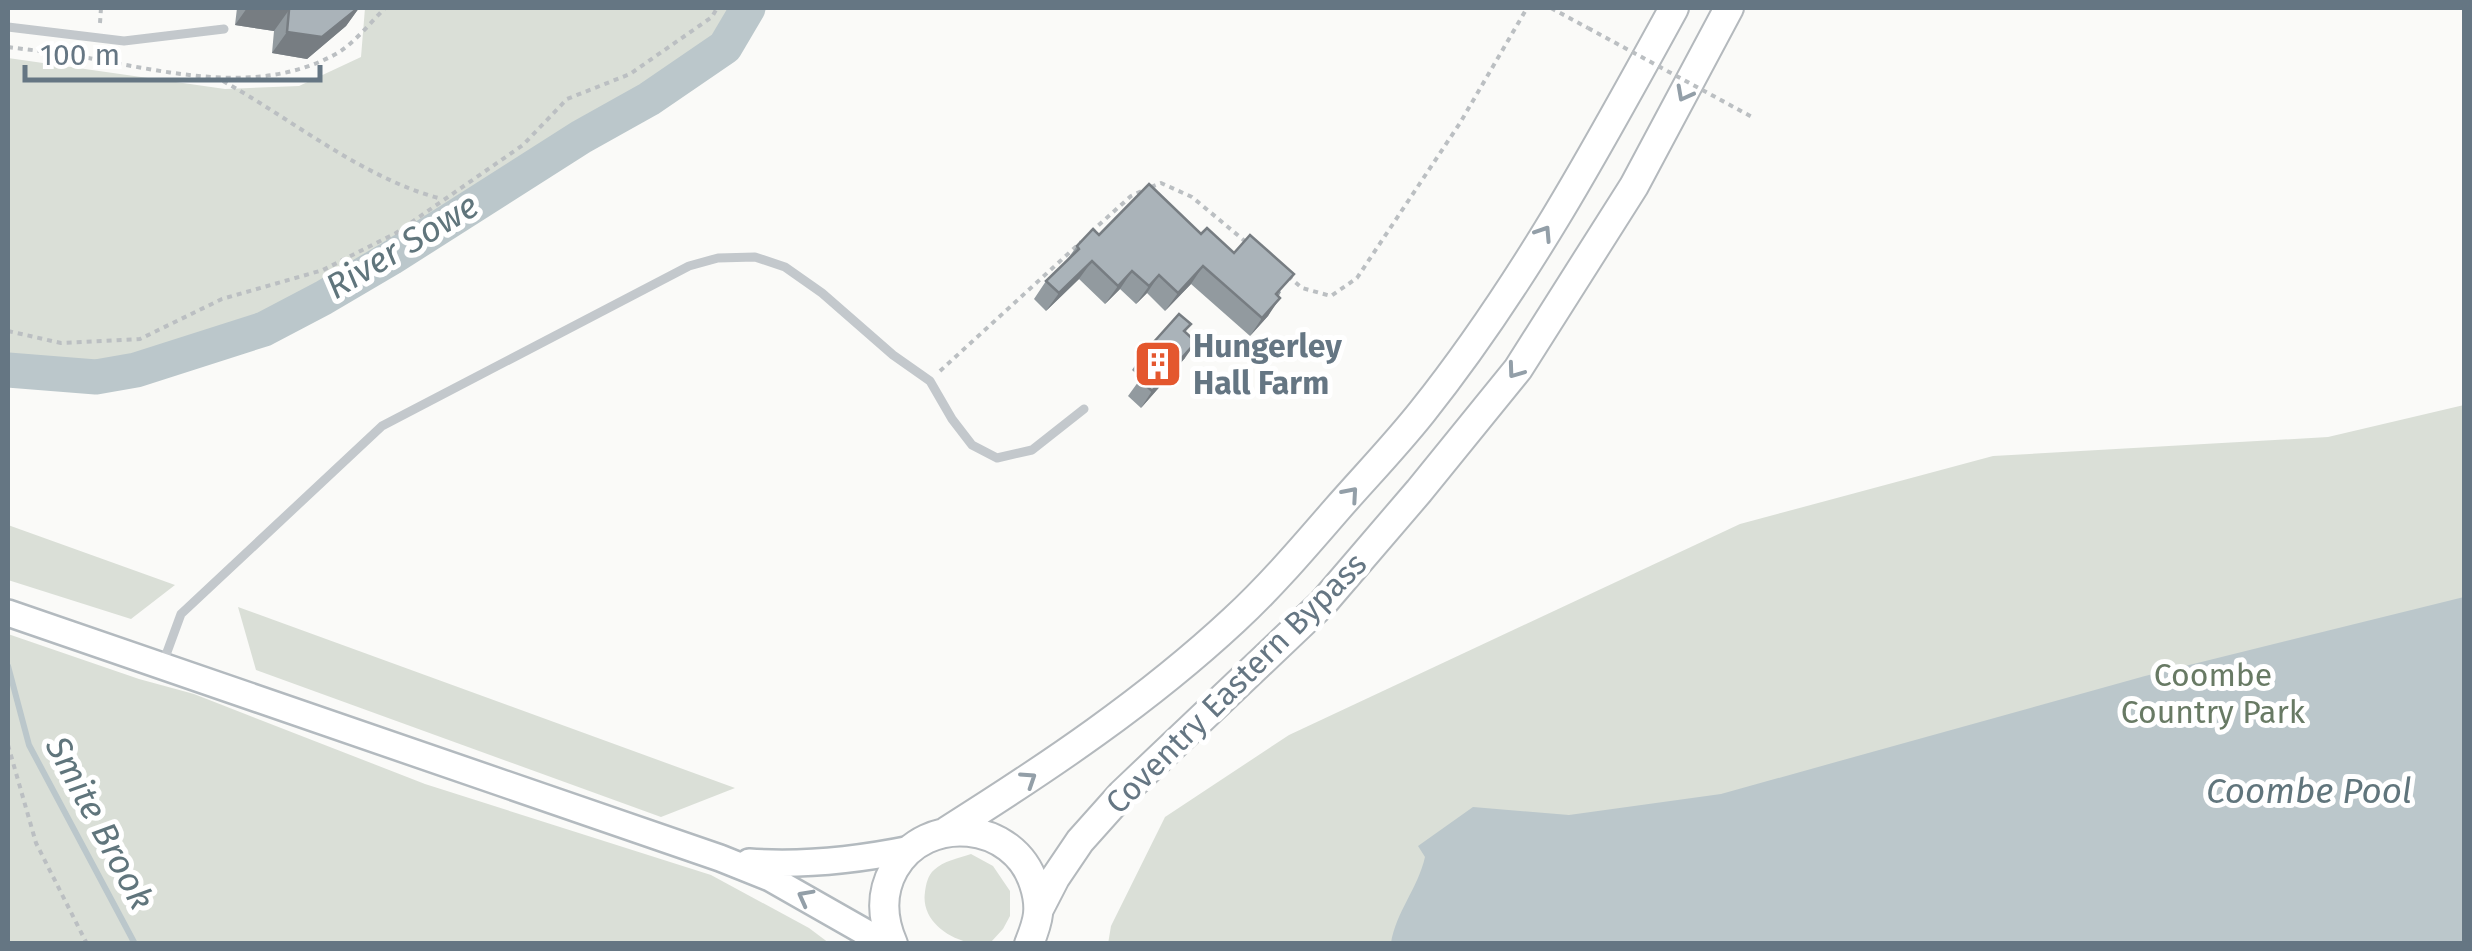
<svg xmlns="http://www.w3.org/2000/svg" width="2472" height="951" font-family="'Fira Sans',sans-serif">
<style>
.green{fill:#dadfd7}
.water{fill:#bbc7cb}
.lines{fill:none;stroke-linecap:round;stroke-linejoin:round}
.stream{stroke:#bbc7cb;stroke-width:6}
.river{stroke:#bbc7cb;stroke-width:35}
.secondary-casing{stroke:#b3babf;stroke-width:30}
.trunk-casing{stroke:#b4b9bd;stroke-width:32}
.path{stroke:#bbbfc2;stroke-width:4;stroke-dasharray:5 5;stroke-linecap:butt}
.service{stroke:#c3c8cc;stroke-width:9}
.secondary{stroke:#fff;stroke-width:25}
.trunk{stroke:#fff;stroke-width:28}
.path-bridge{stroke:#bbbfc2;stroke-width:4;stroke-dasharray:5 5;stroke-linecap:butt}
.wall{fill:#929a9f}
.shaded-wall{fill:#777d82}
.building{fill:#aab3b9;stroke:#777d82;stroke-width:2.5}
.oneway{stroke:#939fa8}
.labels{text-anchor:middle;stroke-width:10;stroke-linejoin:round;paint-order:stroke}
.poi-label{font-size:32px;font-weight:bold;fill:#657683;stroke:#fff;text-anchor:start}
.park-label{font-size:32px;fill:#687a64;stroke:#fff}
.street-label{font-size:32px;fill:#657683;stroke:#fff}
.water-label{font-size:35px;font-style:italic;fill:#60757c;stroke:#fff}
</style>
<rect width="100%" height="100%" fill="#fafaf8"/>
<!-- green -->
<path class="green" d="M365 8H762L756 25 722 58 667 98 489 212 382 277 262 345 96 377 8 370V58L225 89 299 86 361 57Z
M2464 405V943L1108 944 1111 926 1165 817 1289 735 1740 524 1993 456 2328 437Z
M8 525 175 585 131 619 8 580Z
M238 607 735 788 661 817 256 670Z
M8 634 139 679 194 694 425 784 711 875 809 928 829 943H8Z
M971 854 993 866 1010 891V916L1003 929 991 942C983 942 974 944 967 942 943 936 921 917 925 892 926 884 928 875 934 870 943 861 959 858 971 854Z"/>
<!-- water -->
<path class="water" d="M2464 597V943H1391C1396 912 1418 888 1425 857L1418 846 1473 807 1569 815 1721 794 2145 676Z"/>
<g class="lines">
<!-- stream -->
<path class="stream" d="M8 666 29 745 135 944"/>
<!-- river -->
<path class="river" d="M8 370 96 377 136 370 264 329 323 298 391 258 581 137 649 99 725 47 748 8"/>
<!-- secondary casing -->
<g class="secondary-casing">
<path id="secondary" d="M8 613 720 858 770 878 886 944
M749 862C805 866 857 860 911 849"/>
</g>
<!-- trunk casing -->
<g class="trunk-casing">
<path id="trunk" d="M947 831C1047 768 1147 701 1234 620 1271 586 1304 547 1337 509 1365 477 1395 446 1422 412 1521 288 1598 147 1674 8
M1039 909 1055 878 1080 841 1122 794 1323 603 1419 491 1518 369 1634 186 1729 8
M893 944C882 919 880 894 894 869 926 813 1014 821 1034 884 1037 893 1039 904 1038 914 1037 924 1033 934 1029 944"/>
</g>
<!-- path -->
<path class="path" d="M1551 8 1588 28
M100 23 101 8
M8 47C38 51 69 54 99 60 176 74 261 94 334 55 353 45 370 23 385 8
M223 81C293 120 364 179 442 199
M1151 187 1161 183 1192 197 1246 242
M1091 232 1131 196 1142 191
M1288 276 1302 288 1331 296 1357 278 1460 123 1527 8
M8 331 61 343 140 339 222 299 323 270 396 233 523 145 567 99 630 74 712 17 717 8
M940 371 1081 242
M8 745 36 843 87 944"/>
<!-- service -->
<path class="service" d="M8 27 124 41 224 29
M163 663 181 614 382 426 689 266 718 258 755 257 785 267 822 293 893 355 930 381 952 419 972 445 997 458 1032 450 1084 409"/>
<!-- secondary -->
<use href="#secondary" class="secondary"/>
<!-- trunk -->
<use href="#trunk" class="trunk"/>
<!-- path-bridge -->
<path class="path-bridge" d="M1588 28 1754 118"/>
</g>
<!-- wall -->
<path class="wall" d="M237 8H359L346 26 307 59 272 53 274 31 235 25Z
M1201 234 1234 253 1281 292 1268 316 1250 336 1191 284 1165 311 1147 293 1136 304 1120 289 1105 304 1079 279 1046 311 1034 299 1046 281 1066 261 1077 246 1099 235Z
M1191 324 1185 332V358L1141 408 1128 396 1141 378 1132 370 1143 354Z"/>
<!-- shaded-wall -->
<path class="shaded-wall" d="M247 8H273L289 10 274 31 235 25Z
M359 8 346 26 307 59 272 53 287 32Z
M1092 261 1079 279 1046 311 1059 293Z
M1203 266 1191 284 1165 311 1178 293Z
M1132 271 1120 289 1105 304 1118 286Z
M1159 275 1147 293 1136 304 1149 286Z
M1280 298 1268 316 1250 336 1262 318Z
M1196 342 1185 358 1141 408 1152 391Z"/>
<!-- building -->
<path class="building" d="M273 8H358L322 37 287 32 289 10Z
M1149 184 1201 234 1207 228 1234 253 1250 235 1294 274 1276 294 1280 298 1262 318 1203 266 1178 293 1159 275 1149 286 1132 271 1118 286 1092 261 1059 293 1046 281 1079 249 1077 246 1093 229 1099 235Z
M1179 314 1191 324 1184 331 1196 342 1152 391 1140 380 1155 364 1143 354Z"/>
<!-- one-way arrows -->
<defs><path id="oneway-chevron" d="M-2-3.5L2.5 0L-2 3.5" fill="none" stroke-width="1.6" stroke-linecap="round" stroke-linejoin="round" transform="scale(2.5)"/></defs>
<g class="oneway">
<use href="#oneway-chevron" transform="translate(1684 94) rotate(118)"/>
<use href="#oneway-chevron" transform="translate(1544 233) rotate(-57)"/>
<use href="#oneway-chevron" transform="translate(1515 371) rotate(126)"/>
<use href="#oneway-chevron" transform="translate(1351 494) rotate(-49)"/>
<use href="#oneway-chevron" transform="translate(1029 779) rotate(-33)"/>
<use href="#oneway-chevron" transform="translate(805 897) rotate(-152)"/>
</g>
<!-- icons -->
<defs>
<g id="building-square" transform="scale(2.5)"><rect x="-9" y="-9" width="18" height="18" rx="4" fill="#e4572e" stroke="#fff"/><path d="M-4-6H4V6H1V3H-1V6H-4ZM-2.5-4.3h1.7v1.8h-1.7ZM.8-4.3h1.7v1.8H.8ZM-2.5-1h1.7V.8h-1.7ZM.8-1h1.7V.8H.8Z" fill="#fff"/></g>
</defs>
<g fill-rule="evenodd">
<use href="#building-square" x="1158" y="364"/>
</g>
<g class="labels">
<!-- poi labels -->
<g class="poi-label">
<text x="1193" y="357">Hungerley<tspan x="1193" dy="37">Hall Farm</tspan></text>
</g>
<!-- park labels -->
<g class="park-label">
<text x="2213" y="686">Coombe<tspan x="2213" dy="37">Country Park</tspan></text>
</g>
<!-- street labels -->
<g class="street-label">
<text transform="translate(1236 683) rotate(-45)" y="11">Coventry Eastern Bypass</text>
</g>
<!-- water labels -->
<g class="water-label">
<text transform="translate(402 246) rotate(-31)" y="12">River Sowe</text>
<text x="2309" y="803">Coombe Pool</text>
<text transform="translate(100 823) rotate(62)" y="12">Smite Brook</text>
</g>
</g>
<!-- border -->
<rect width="2472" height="951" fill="none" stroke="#657683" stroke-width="20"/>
<!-- scale -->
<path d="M25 65v15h295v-15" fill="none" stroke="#657683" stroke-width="5"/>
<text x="40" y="65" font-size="30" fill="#657683" stroke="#ffffff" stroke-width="8" paint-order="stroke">100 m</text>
</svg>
